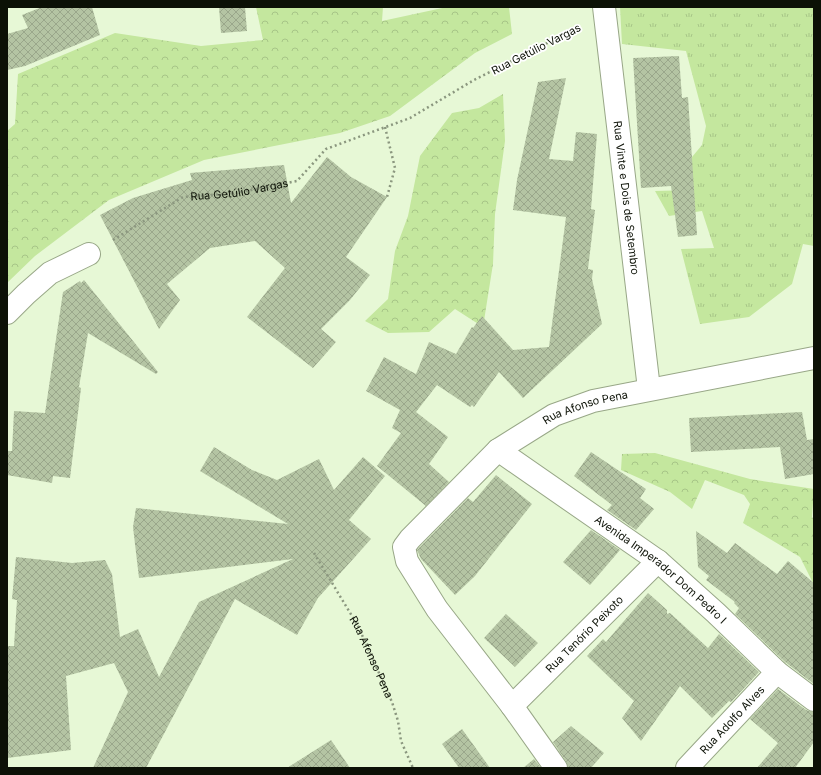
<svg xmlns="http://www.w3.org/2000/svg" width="821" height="775" font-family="Inter,sans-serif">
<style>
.grass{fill:url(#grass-tufts)}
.forest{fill:url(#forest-crowns)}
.building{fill:url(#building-cross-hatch)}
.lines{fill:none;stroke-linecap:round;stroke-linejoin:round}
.street-casing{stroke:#98a787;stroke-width:24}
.path{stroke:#8b977f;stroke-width:2.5;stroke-dasharray:2 3;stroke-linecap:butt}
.street{stroke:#fff;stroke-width:22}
.labels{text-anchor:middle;stroke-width:3.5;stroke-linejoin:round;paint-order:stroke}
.street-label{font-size:11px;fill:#0c1106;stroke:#fff}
</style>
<defs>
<pattern id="grass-tufts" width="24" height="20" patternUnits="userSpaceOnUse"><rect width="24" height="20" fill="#c4e79e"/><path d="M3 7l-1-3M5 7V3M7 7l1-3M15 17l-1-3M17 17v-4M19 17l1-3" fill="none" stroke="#a7c587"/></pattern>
<pattern id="forest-crowns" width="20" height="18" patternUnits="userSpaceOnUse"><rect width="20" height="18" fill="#c4e79e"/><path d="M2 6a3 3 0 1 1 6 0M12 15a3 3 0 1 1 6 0" fill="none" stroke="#a7c587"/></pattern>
<pattern id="building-cross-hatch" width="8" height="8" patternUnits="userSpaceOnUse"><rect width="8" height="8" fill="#b4c4a3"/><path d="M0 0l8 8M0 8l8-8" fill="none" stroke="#9aa78b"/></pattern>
</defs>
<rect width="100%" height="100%" fill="#e7f8d6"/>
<!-- grass -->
<path class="grass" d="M620 7H814V246L803 244 792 284 749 317 700 324 681 249 714 248 702 211 669 216 655 191 692 190V157L702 145 706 126 686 51 622 44Z"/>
<!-- forest -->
<path class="forest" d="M256 7H383L382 21 447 7H509L512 34 475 53 390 116 340 133 204 160 109 200 35 256 7 283V131L15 124 18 74 115 33 201 46 263 40Z
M503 94 505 141 495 214 493 264 483 327 455 309 429 332 388 333 365 321 388 299 395 251 408 216 420 156 452 113 479 108Z
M655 453 750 479 814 489 812 517 814 520V585L800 557 743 523 750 504 744 495 705 480 692 509 670 492 621 470 622 454Z"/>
<!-- building -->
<path class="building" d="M42 7H92L100 35 25 66 7 70V34L28 28 22 15Z
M219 7H245L247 31 221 33Z
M679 56 682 98 688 97 697 235 678 237 671 186 641 188 633 58Z
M566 78 549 159 573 161 576 132 597 134 591 209 595 210 588 269 593 270 592 279 602 324 523 398 499 372 474 407 472 405 470 407 437 385 416 412 448 437 429 464 449 482 426 506 377 466 401 433 392 428 400 410 366 391 384 357 416 374 429 342 456 354 472 327 473 328 482 316 513 350 549 347 566 217 513 210 517 180 538 82Z
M327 157 351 177 387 197 346 257 370 275 350 300 321 329 336 342 313 368 247 317 285 268 255 241 210 248 167 284 180 300 159 329 100 215 133 198 192 180 190 173 284 165 291 203Z
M84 280 158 372 156 374 88 333 79 387 81 388 70 478 53 476 52 483 7 475V451H12L14 411 45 413 63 292 80 281 81 283Z
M802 412 807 440 814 439V474L785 479 780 447 691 452 689 418Z
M214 447 252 470 277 480 319 459 334 490 363 457 385 476 349 520 371 539 318 598 297 635 235 599 146 768H93L128 692 114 663 66 676 71 750 7 758V646H14L17 600 12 599 16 557 72 563 105 560 112 574 120 637 138 629 159 677 199 602 293 559 139 578 133 527 136 508 288 524 200 471Z
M591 452 646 489 640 498 654 509 636 530 607 510 612 505 574 476Z
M496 475 532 504 475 576 455 595 421 559 417 550 468 498 473 502Z
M591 530 620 550 590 585 563 562Z
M696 531 727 553 735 543 777 574 788 561 814 583V684L785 662 735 614 739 608 734 603 735 602 706 580 709 576 698 567Z
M648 593 667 610V614L670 613 708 648 719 634 759 672 731 702 729 701 712 718 680 686 641 741 622 718 634 701 587 656 603 639 606 642Z
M506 614 538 643 515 667 484 638Z
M778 689 806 710 814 712V742L795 768H757L778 743 750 719Z
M571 726 604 753 591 768H568L566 761 553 742Z
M462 729 490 768H459L442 744Z
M331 740 350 768H287Z
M534 759 541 768H523Z"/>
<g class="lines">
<!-- street casing -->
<g class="street-casing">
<g id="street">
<path id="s3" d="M604 7 649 389"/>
<path d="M7 313 26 294 50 273 89 254"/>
<path id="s4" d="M498 450 658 561 716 613 777 672 814 700"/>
<path id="s5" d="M512 706 658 561"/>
<path id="s6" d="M556 768 512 706 437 609 407 561 404 547 410 539 498 450 554 415 593 401 814 358"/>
<path id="s7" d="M687 768 777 672"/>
</g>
</g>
<!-- path -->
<g class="path">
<path d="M385 127 395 168 387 197"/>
<path id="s1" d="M113 240 183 197 236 193 297 181 326 149 410 118 474 80 579 27"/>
<path id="s2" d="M314 553 358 626 392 702 398 721 401 741 413 768"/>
</g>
<!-- street -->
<use href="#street" class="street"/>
</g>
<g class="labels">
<!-- street labels -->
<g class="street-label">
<text transform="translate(536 49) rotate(-27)" y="4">Rua Getúlio Vargas</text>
<text dy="4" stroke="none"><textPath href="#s1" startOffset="139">Rua Getúlio Vargas</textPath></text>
<text dy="4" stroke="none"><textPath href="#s3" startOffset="192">Rua Vinte e Dois de Setembro</textPath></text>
<text dy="4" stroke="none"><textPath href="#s6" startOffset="503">Rua Afonso Pena</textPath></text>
<text dy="4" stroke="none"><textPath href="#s4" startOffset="202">Avenida Imperador Dom Pedro I</textPath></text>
<text dy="4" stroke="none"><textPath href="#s5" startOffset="102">Rua Tenório Peixoto</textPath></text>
<text dy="4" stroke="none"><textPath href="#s2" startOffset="119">Rua Afonso Pena</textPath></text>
<text dy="4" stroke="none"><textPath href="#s7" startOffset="66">Rua Adolfo Alves</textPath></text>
</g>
</g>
<!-- border -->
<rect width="821" height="775" fill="none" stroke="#0c1106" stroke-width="16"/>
</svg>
